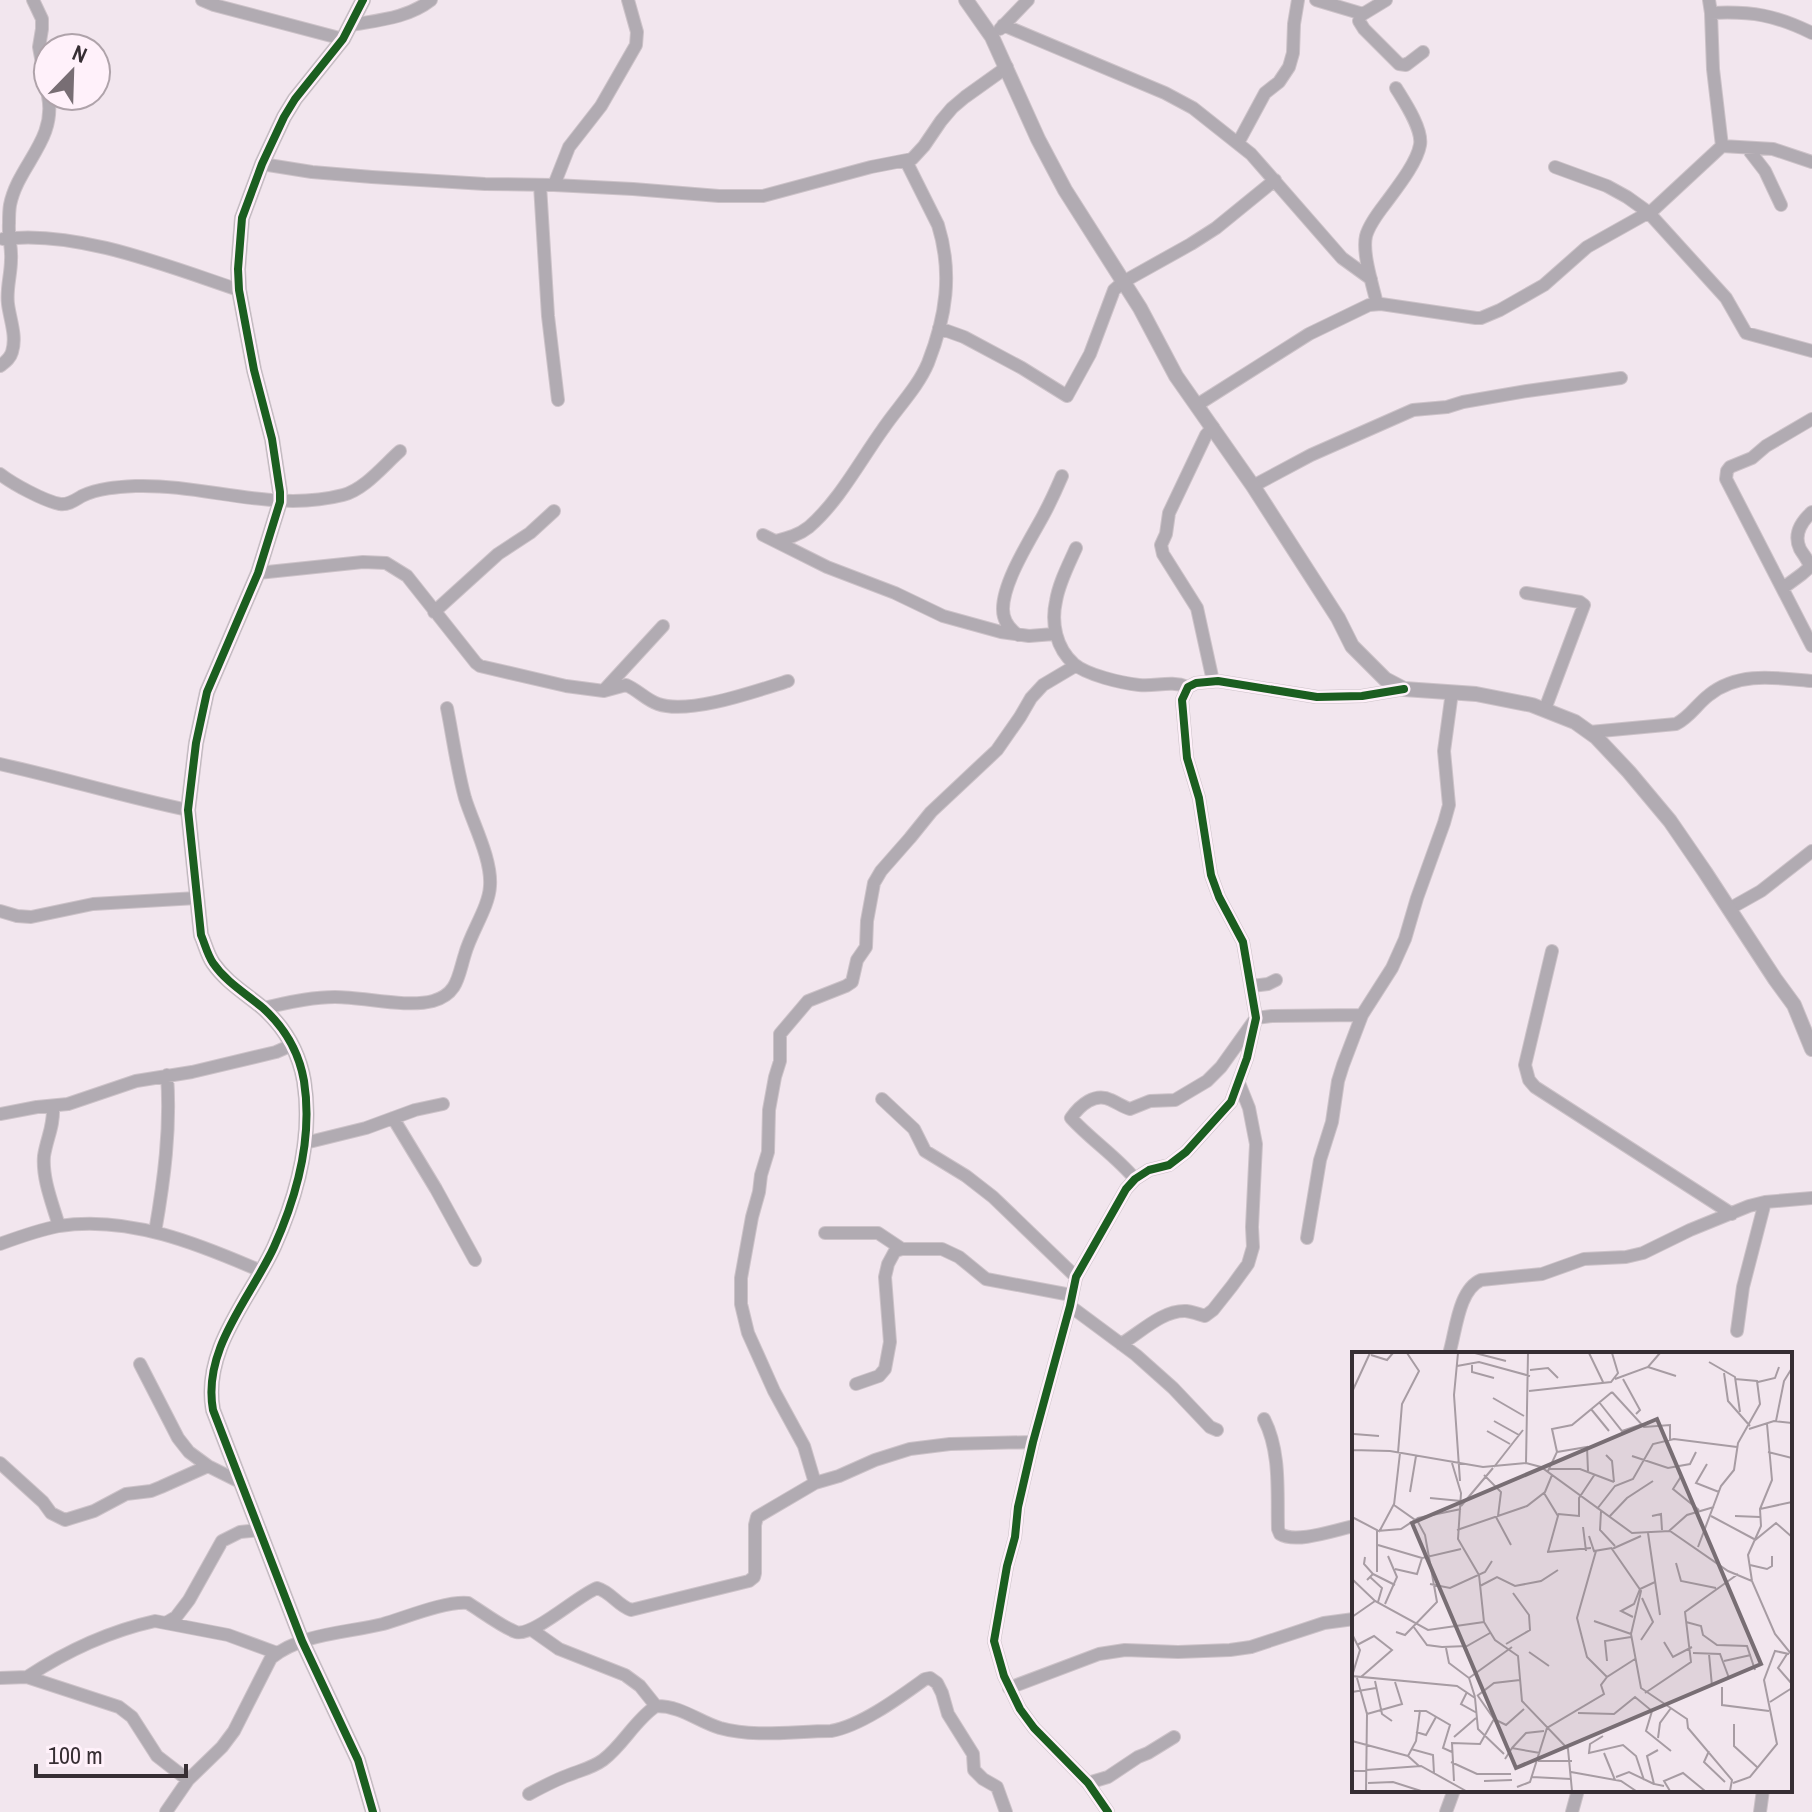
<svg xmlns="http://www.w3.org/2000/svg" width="1812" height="1812" font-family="'Archivo Narrow',sans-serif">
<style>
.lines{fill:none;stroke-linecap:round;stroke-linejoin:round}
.minor-casing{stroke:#ccc2c8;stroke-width:14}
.tertiary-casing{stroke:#ccc2c8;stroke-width:16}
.minor{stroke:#b1abb2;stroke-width:12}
.tertiary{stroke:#b1abb2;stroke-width:14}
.cycleway-casing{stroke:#fff1fa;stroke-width:13}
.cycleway{stroke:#1b5e20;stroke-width:8}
.inset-road{fill:none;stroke:#a79ca3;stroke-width:2}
.view{fill:#786e74;fill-opacity:0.15;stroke:#786e74;stroke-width:4}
.inset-edge{fill:none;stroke:#362e33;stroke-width:4}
</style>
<rect width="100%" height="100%" fill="#f2e6ee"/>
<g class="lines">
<!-- minor casing -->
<g class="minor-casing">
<path id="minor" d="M33 0 42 19V29L39 47 48 96
M202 0 214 5 343 39
M1316 0 1363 14 1386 0
M1709 0 1711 13C1752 11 1775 15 1812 33
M1711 13 1713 69 1722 146
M1361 14 1359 21 1364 29 1399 64 1406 65 1423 52
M351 25C379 20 408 18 431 0
M1003 25 1165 93 1193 108 1251 154 1342 258 1371 279
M1000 29 1028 0
M1238 143 1265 93 1279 82 1289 67 1293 53 1294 24 1298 0
M1748 149 1765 171 1781 205
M262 164 312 172 372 177 485 184 554 185 633 189 719 196H763L871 167 912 159 924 146 941 121 952 108 965 97 1007 67
M1555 167 1607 186 1627 197 1648 212 1726 298 1746 333 1812 351
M540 185 548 316 558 400
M554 185 569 147 601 106 636 45 637 32 628 0
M3 239C76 229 170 267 239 290
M1377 304C1373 286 1362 254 1366 236 1369 225 1378 213 1385 204 1396 189 1417 163 1420 145 1423 129 1404 101 1396 88
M939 328 964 337 1022 368 1067 396 1090 354 1114 290 1123 282 1191 244 1216 228 1275 180
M0 366C5 362 10 359 12 352 17 336 10 320 8 304 6 289 11 275 11 260 12 248 8 236 9 223 9 217 9 211 10 205 18 165 57 140 48 96
M1197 405 1309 334 1369 305 1381 304 1476 318H1481L1500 310 1544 285 1587 247 1653 210 1722 146 1773 149 1812 162
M1812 419 1766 446 1752 458 1730 467 1727 471 1726 479 1812 646
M0 474C13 484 44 501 60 504 69 505 75 500 82 496 99 488 118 487 136 486 206 484 273 513 343 495 365 489 383 466 400 451
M1253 486 1311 455 1413 410 1447 407 1463 402 1527 391 1621 378
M763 535 827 567 895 593 943 616 1001 632 1029 636 1054 634
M776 541C788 538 799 535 809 527 839 501 860 461 883 429 897 408 918 387 928 363 946 317 953 273 938 225L906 161
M1076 548C1068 566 1059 583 1056 601 1051 623 1056 648 1074 664 1087 675 1121 683 1139 685 1156 687 1170 680 1188 687
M258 573 363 562 386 563 407 576 476 663 480 666 566 686 604 691 626 685C638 690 646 700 658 704 689 715 756 691 788 681
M1783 588 1802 574 1810 567C1808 559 1804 556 1800 549 1793 534 1802 521 1812 512
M1526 593 1580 602 1584 605 1545 709
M434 612 498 554 530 533 554 511
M1018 635C1008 628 1003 620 1003 609 1003 582 1030 540 1043 516 1050 503 1056 490 1062 476
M1213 681 1197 608 1163 554 1161 545 1166 534 1169 513 1206 435 1213 427
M606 688 663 626
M1590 732 1676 724C1690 717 1697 704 1709 695 1739 671 1777 678 1812 681
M0 764C63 778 125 797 188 810
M1729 909 1761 891 1812 851
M0 911 17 916 31 917 93 904 197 898
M1552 951 1525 1065 1529 1080 1535 1087 1732 1214
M1252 986 1268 984 1276 980
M263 1008C287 1003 311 997 335 997 364 997 406 1008 433 1001 458 994 458 976 465 954 471 932 489 907 490 886 492 859 473 824 465 798 457 769 453 738 447 708
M882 1099 914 1129 925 1151 966 1176 993 1197 1076 1277
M53 1106C54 1127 47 1137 44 1156 42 1179 53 1205 59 1226
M0 1114 37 1107 68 1104 136 1081 192 1072 276 1052 292 1045
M393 1118 436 1189 475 1260
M305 1143 366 1128 415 1110 443 1104
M1135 1179C1116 1156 1091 1140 1071 1118 1080 1105 1095 1092 1111 1100 1118 1103 1123 1107 1130 1109L1150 1101 1175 1100 1207 1081 1221 1067 1256 1018 1272 1016 1362 1015
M155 1232C164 1181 171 1128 167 1075
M825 1233H878L902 1249
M1307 1238 1320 1160 1332 1122 1338 1081 1343 1065 1362 1015 1392 968 1405 939 1417 898 1444 823 1449 805 1444 751 1452 692
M0 1244C19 1237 39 1230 59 1226 128 1215 199 1244 261 1271
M1070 1306 1136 1355 1173 1388 1210 1427 1217 1430
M1737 1331 1743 1287 1765 1202
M1121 1344C1140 1333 1162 1310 1186 1311 1192 1312 1199 1314 1205 1316L1213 1310 1232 1286 1248 1264 1253 1247 1252 1227 1256 1144 1249 1108 1239 1083
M1449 1354C1456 1332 1458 1290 1481 1280L1542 1274 1584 1259 1626 1257 1643 1253 1690 1230 1749 1206 1765 1202 1812 1198
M140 1364 178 1438 189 1452 208 1466 242 1483
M856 1384 879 1376 885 1369 890 1342 885 1277 888 1264 895 1251 902 1249H942L959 1257 986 1279 1071 1295
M1264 1419C1281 1452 1277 1492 1278 1529L1280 1534C1296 1544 1335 1530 1354 1526
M0 1463 43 1502 51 1513 65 1520 94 1511 126 1494 151 1491 161 1487 208 1466
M815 1483 804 1446 774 1391 748 1333 741 1304V1278L752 1217 759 1192 761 1175 768 1152 769 1110 775 1077 780 1061V1034L808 1001 846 986 852 982 857 960 866 947 867 921 874 883 881 871 910 838 931 812 997 750 1020 717 1031 698 1043 685 1075 666
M166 1623 176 1617 189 1600 222 1541 240 1532 260 1530
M532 1630 559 1649 625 1675 640 1686 656 1706C682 1706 697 1721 720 1728 756 1738 794 1731 831 1731 861 1726 900 1697 925 1679L930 1678 937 1683 942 1693 948 1714 973 1754 974 1770 983 1779 997 1787 1006 1812
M27 1677C65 1652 110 1631 155 1621L228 1635 277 1653
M0 1678 27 1677 119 1707 132 1717 157 1756 188 1780
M1009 1688 1099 1654 1125 1650 1178 1652 1230 1650 1251 1647 1324 1623 1354 1619
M1088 1783 1108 1777 1138 1757 1148 1753 1174 1737
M529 1794C542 1787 555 1780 569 1775 581 1770 592 1768 603 1760 623 1745 635 1720 656 1706
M166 1812 188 1780 222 1747 234 1731 271 1658C302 1633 346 1633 383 1624 407 1617 445 1601 468 1603 481 1611 502 1627 516 1632 533 1637 577 1596 597 1588 611 1592 617 1605 631 1610L749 1581 754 1577 755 1573V1525L757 1517 815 1483 839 1476 875 1460 910 1449 950 1444 1033 1442
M1108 1812 1088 1783 1034 1728 1020 1709 1004 1676 994 1641 1007 1566 1015 1537 1018 1507 1033 1442 1070 1306 1076 1277 1126 1189 1135 1179 1149 1170 1169 1165 1186 1152 1231 1102 1247 1058 1256 1018 1243 942 1219 897 1211 875 1199 798 1187 758 1182 700 1188 687 1196 683 1218 681 1317 697 1362 696 1404 689
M1446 1812 1454 1790
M1572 1812 1578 1790
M1760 1812 1763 1790"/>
</g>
<!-- tertiary casing -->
<g class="tertiary-casing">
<path id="tertiary" d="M363 0 343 39 295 99 284 117 262 164 242 218 238 269 239 290 254 370 272 439 280 492V502L258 573 207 692 196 743 188 810 201 935C205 944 207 954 213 963 226 982 245 993 263 1008 284 1027 299 1052 304 1081 313 1138 297 1196 274 1247 250 1299 202 1349 213 1410L302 1641 358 1760 373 1812
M966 0 992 37 1038 139 1065 190 1140 308 1176 376 1253 486 1338 618 1352 646 1385 679 1404 689 1476 694 1532 705 1575 722 1596 737 1629 772 1670 821 1705 872 1775 979 1794 1005 1812 1049"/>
</g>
<!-- minor -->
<use href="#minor" class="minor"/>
<!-- tertiary -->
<use href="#tertiary" class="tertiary"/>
<!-- cycleway casing -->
<g class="cycleway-casing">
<path id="cycleway" d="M363 0 343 39 295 99 284 117 262 164 242 218 238 269 239 290 254 370 272 439 280 492V502L258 573 207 692 196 743 188 810 201 935C205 944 207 954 213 963 226 982 245 993 263 1008 284 1027 299 1052 304 1081 313 1138 297 1196 274 1247 250 1299 202 1349 213 1410L302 1641 358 1760 373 1812
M1108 1812 1088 1783 1034 1728 1020 1709 1004 1676 994 1641 1007 1566 1015 1537 1018 1507 1033 1442 1070 1306 1076 1277 1126 1189 1135 1179 1149 1170 1169 1165 1186 1152 1231 1102 1247 1058 1256 1018 1243 942 1219 897 1211 875 1199 798 1187 758 1182 700 1188 687 1196 683 1218 681 1317 697 1362 696 1404 689"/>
</g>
<!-- cycleway -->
<use href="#cycleway" class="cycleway"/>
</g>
<!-- overview -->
<g transform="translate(1352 1352)">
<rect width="440" height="440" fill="#f2e6ee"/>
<path class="inset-road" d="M106 1 102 43 108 129M123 1 154 9M237 1 251 30M19 3 35 8 41 1M357 10 383 25 388 60M120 13V20L142 26M105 14 127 10 178 24M296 15 324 24M178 18 196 16 206 26M372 21 376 49 398 74M263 27 296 15 308 1M271 27 288 58 284 62M406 30 423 26 427 15M177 39 259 30 266 21 260 1M0 40 18 1M260 40 292 75 318 73V88M141 46 172 64M247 50 270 79 291 72M239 57 257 79M142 69 167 83M424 69 432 29 440 16M0 72V115M397 77 422 69 440 71M135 79 158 92M2 82 27 84M0 98 38 99 131 115 174 111 189 115 280 181 318 179 376 219 400 229 423 282 440 303M205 100 235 95 236 119M416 100 440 106M46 101 50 52 67 19 55 1M254 103 260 109 262 130M280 104 316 116 338 112 344 100M100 111 109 141 106 187 127 223 132 270 143 288 166 304 170 349 216 397 220 439M174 111 176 1M355 112 344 131 367 140M142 115 171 78M197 117H228L262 130M196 119 205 100 200 77 220 73 260 40M132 123 149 140 146 164M330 123 321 137 347 158M58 140 64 104M192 141 206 164 196 200M78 146 109 149M109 154 141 116M245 157 263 134 281 127 301 92 322 87 385 95M408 157 420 128 415 72M249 159 248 178 263 194M206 162 227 164V146L243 122M300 164 309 162 310 178M359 164 402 187M383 164 408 165M0 165 25 178V220M144 165 159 193M257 165 275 146 301 129M231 175 234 199M105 178 175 154 193 140 200 123M25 179 49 177 66 166 109 157M317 179 335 163 362 155M27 180 42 152M296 181 308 263M237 184 242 199 260 196M289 184 260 197 289 239 279 282 289 336 335 367 336 376 380 428 378 439M402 189 424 171 440 185M26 193 70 206M346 195 369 134 382 118 386 91 408 52 405 29 383 27M244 199 225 266 235 305 255 325M195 200 239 196M13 205 12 212 21 222 15 228M324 211 329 229 364 236M398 213 415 217 420 214V204M43 217 65 222 70 206 109 197M21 222 43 233M18 225 30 236 26 250M0 227 23 249 76 278 132 270M400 229 396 203 409 174 408 157 440 150M78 232 98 236 133 220 140 209M128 234 145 225 163 234 189 229 206 218M33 252 45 225 36 204M0 265 23 249M281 265 269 259 282 252 288 237 303 230M242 269 279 282M334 270 349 274 351 283 365 293 395 294 403 318M61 274 75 293 90 295 115 294 138 281M44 280 53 283 85 250 73 183 66 170 42 153 48 101M0 282 8 298 0 324 105 334 123 346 126 377 152 402M289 288 301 270 290 246M312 290 321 305 340 295M154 292 178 278 177 263 161 241M5 293 22 284 40 298 9 325M94 296 97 311 117 326 123 345M177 300 197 314M341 301 368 302 377 326M357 302 360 334M435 302 426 316 440 332M255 309 253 289 279 285M372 309 399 303M5 326 15 362 14 439M117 326 160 295M23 329 30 362 40 369M370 335V353L417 359M0 340 24 336M115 340 109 352 125 361M293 341 339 310 333 260 386 222M125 344 142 331 168 328M126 344 142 367 154 373 172 357M418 350 440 336M62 359H74L98 373 91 396 100 400M226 361 262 362 283 345 300 359 294 379 319 399M15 362 50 352 43 330M382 372V394L405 415M64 380 74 383 84 365M251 384 238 392 237 401 271 393 284 404 292 428M102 385 124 366M306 386 308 371 319 356M0 389 56 404M160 396 174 381 192 379M59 397 81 403 82 421M306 398 295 404 302 432 312 434M357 399 352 410 373 430M252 401 263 428M153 407 160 396 188 401M186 409H220M99 410 125 422H159M67 414 56 404 64 389 68 358M0 419 69 414 114 439M219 420 269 429 284 439M180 425 219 427M264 425 277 420 302 432M102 429 100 391 128 392 142 367M132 429 160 428M16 431 41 430 69 439M381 431 398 425 425 392 412 328 423 299 437 302M165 435 178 430 195 376 252 342 249 333 255 325 283 307M318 439 312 429 331 421 353 439"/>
<path class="view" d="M305 67 409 312 164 416 60 171Z"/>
<rect width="440" height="440" class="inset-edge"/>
</g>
<!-- north arrow -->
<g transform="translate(72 72) rotate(23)"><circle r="38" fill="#fff1fa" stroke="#afa3aa" stroke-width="2"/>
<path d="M0-6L14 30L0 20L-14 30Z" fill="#786e74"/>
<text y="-12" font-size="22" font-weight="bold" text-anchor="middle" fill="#362e33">N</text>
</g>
<!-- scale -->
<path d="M36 1764v12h150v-12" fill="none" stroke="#362e33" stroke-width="4"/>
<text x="48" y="1764" font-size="24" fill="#362e33" stroke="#fff1fa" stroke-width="6" paint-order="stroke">100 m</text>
</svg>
